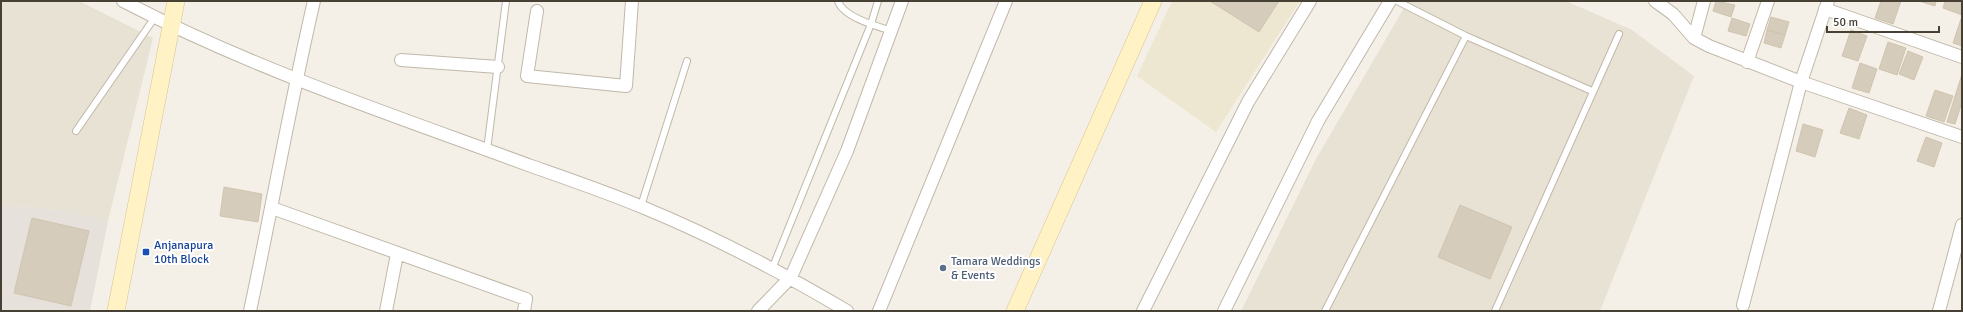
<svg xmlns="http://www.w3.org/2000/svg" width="1963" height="312" font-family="Signika,sans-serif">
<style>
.residential{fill:#e8e2d5}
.industrial{fill:#e6e1db}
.education{fill:#ede6d0}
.building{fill:#d6ccbc;stroke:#d1c4af}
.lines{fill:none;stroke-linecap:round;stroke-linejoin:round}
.lane-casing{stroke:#c0b8a9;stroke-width:8}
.street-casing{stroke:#c0b8a9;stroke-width:14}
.secondary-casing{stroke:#d5c595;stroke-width:18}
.lane{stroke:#fff;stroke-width:6}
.street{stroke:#fff;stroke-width:12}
.secondary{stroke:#fff2c5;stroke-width:17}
.transit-dot{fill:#1a4fb4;stroke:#fff;stroke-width:1.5}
.service-dot{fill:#5c6f8a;stroke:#fff;stroke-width:1.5}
.labels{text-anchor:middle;stroke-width:4;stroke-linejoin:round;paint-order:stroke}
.transit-label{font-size:12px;fill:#164399;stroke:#fff;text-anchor:start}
.service-label{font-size:12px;fill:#4e5e75;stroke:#fff;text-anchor:start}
</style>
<rect width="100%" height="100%" fill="#f4f0e7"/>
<!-- residential -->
<path class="residential" d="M1 1H79L153 38 108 221 69 211 1 205Z
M1408 1H1566L1632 30 1694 76 1600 311H1241L1316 159Z"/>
<!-- industrial -->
<path class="industrial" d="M1 205 69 211 108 221 90 311H1Z"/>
<!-- education -->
<path class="education" d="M1172 1H1300L1216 132 1137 76Z"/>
<!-- building -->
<path class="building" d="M1210 1H1279L1259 32Z
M1716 1 1735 5 1731 17 1713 11Z
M1881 1H1901L1893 24 1875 18Z
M1919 1H1936L1935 6Z
M1945 1H1962V15L1943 8Z
M1771 17 1789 22 1785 35 1767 30Z
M1732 18 1750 24 1746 36 1728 31Z
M1961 19H1962V46L1953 43Z
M1767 30 1785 35 1781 48 1764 43Z
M1851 30 1867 36 1858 61 1842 56Z
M1888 42 1906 48 1897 75 1879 69Z
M1908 51 1923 57 1914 80 1899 74Z
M1860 63 1877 69 1869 93 1852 88Z
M1962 74V102L1955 124 1947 122Z
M1935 90 1953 96 1944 122 1926 116Z
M1849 108 1867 115 1859 139 1840 133Z
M1803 124 1823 130 1815 157 1796 151Z
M1926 137 1942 143 1934 167 1917 161Z
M224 187 262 194 258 222 220 216Z
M1460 205 1512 227 1490 279 1438 257Z
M32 218 89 231 71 306 14 293Z"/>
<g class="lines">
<!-- lane casing -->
<g class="lane-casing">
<path id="lane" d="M838 1C843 17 876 26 892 31
M1397 1 1466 36 1592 91
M76 131 155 17
M487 150 506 1
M641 206 687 61
M772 269 871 24 878 1
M1325 311 1466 36
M1495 311 1619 34"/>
</g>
<!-- street casing -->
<g class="street-casing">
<path id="street" d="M123 1C253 69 393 115 531 166 568 179 606 192 642 207 713 236 781 272 847 311
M1655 1 1673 14 1694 38 1709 46 1801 82 1962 137
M1825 9 1962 57
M537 11 527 76 626 86 632 1
M1694 38 1704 1
M401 60 498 67
M1747 62 1768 1
M272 208 526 299 524 311
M1743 305 1801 82 1828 1
M250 311C272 208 290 104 314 1
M386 311 397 254
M758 311 791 277 847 151 902 1
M879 311 1006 1
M1143 311 1248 102 1310 1
M1224 311 1318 121 1390 1
M1939 311 1962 225"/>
</g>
<!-- secondary casing -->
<g class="secondary-casing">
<path id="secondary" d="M116 311 176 1
M1015 311 1153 1"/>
</g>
<!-- lane -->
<use href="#lane" class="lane"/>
<!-- street -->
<use href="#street" class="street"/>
<!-- secondary -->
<use href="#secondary" class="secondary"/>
</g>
<!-- markers -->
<rect class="transit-dot" x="142" y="248" width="8" height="8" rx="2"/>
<circle class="service-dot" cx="943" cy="268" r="4"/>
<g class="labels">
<!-- transit labels -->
<g class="transit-label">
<text x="154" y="249">Anjanapura<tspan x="154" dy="14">10th Block</tspan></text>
</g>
<!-- service labels -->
<g class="service-label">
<text x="951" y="265">Tamara Weddings<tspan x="951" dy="14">&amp; Events</tspan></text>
</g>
</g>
<!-- border -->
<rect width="1963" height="312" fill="none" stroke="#474035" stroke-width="4"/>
<!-- scale -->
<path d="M1827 26v6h112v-6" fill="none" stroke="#474035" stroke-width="2"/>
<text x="1833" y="26" font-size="12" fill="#474035" stroke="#ffffff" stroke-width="3" paint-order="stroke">50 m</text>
</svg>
